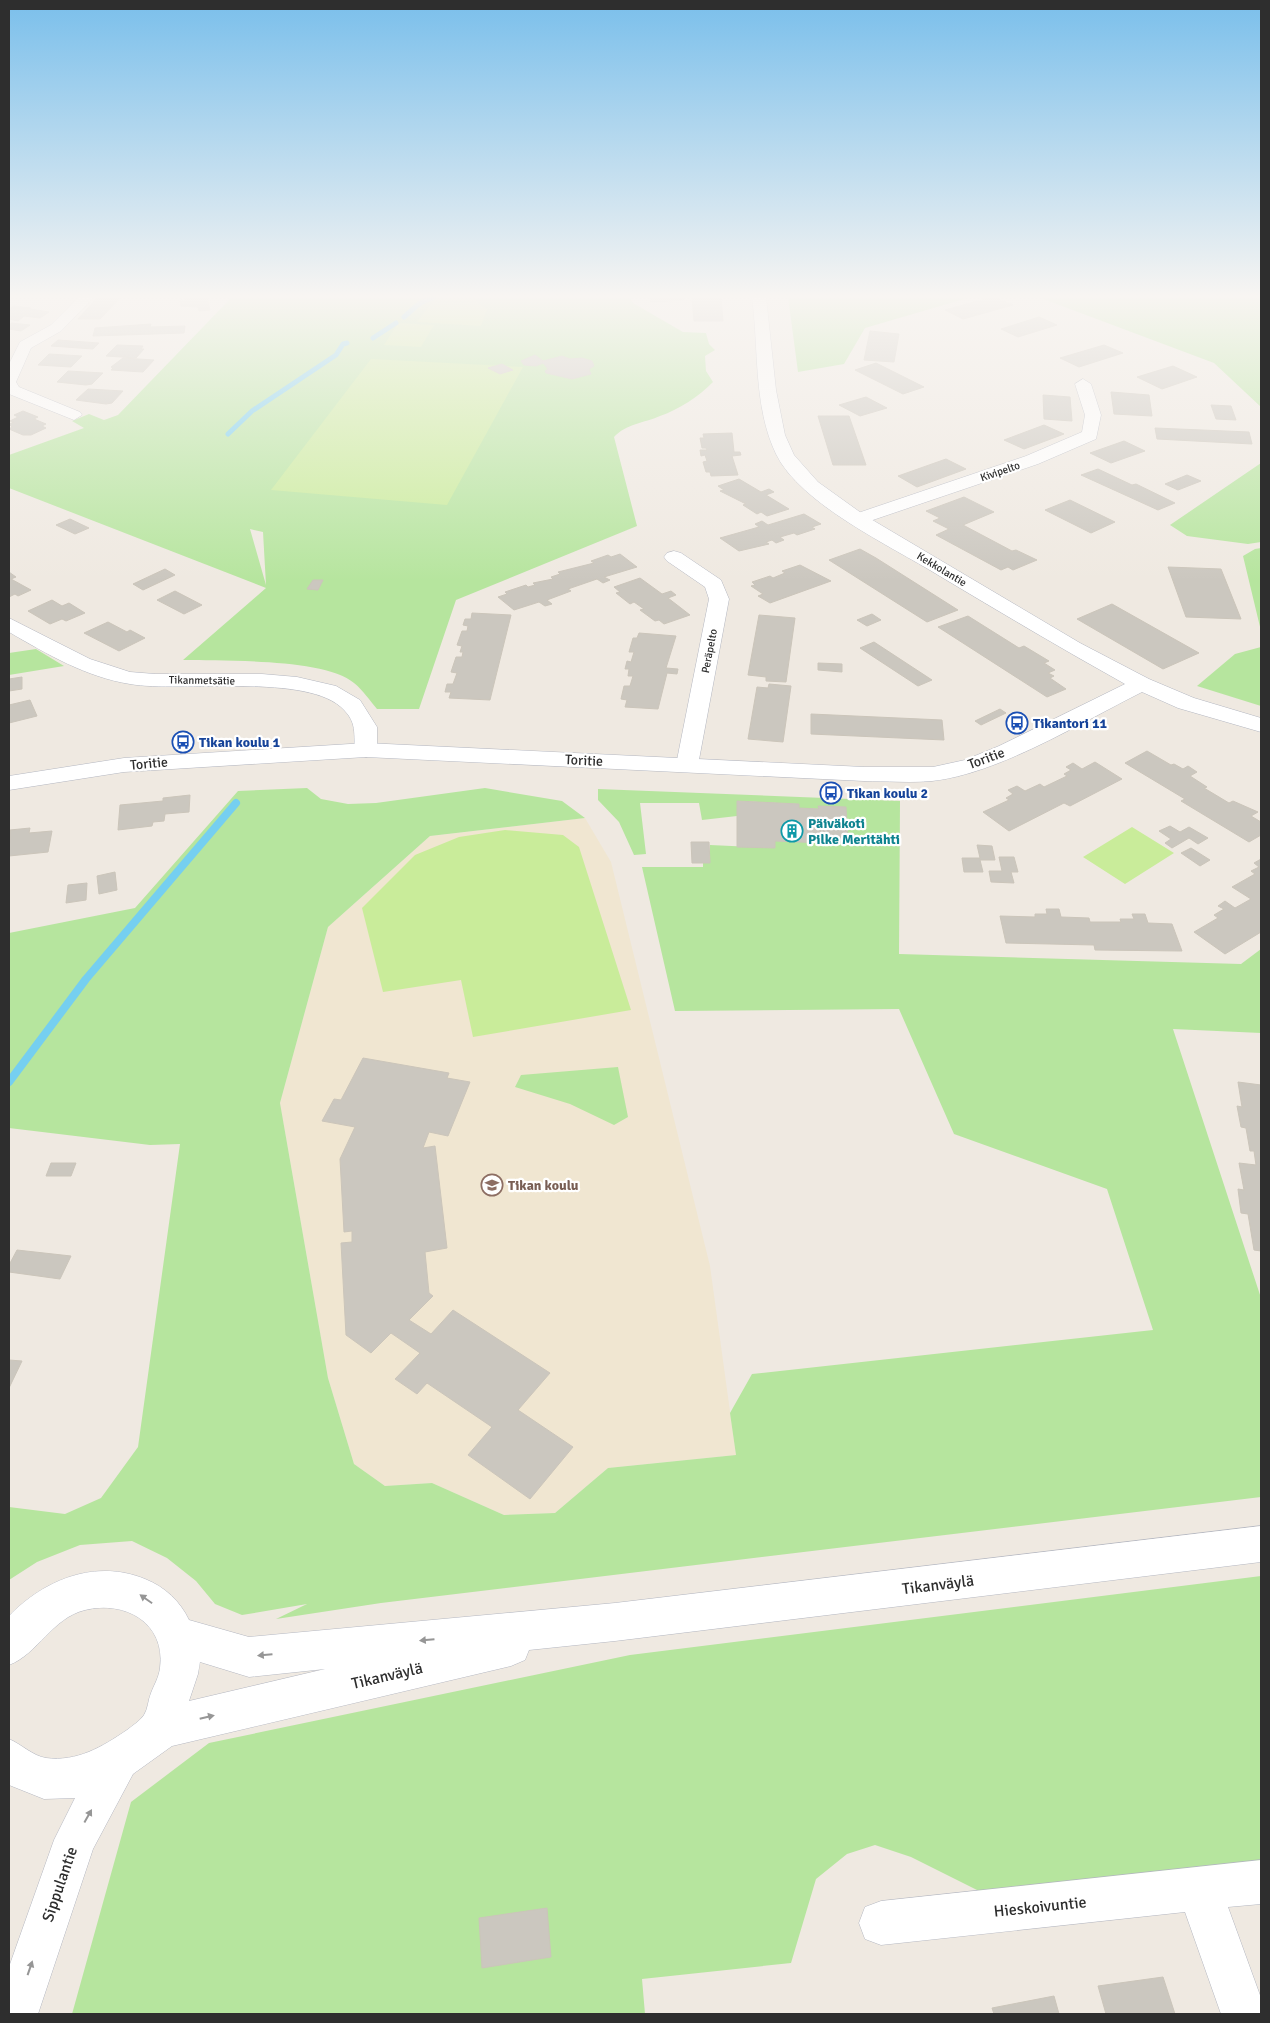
<svg xmlns="http://www.w3.org/2000/svg" width="1270" height="2023" font-family="Signika,sans-serif">
<style>
.education{fill:#f0e6d1}
.green{fill:#b6e59e;fill-rule:evenodd}
.pitch{fill:#c9ec9a}
.lines{fill:none;stroke-linecap:round;stroke-linejoin:round}
.stream-far1{stroke:#75cff0;stroke-width:5}
.stream{stroke:#75cff0;stroke-width:8}
.building{fill:#cbc7bf;stroke:#cbc5ba}
.street-casing{stroke:#b4b7c1;stroke-width:1}
.secondary-casing{stroke:#b4b7c1;stroke-width:1}
.street{fill:#fff;fill-rule:evenodd}
.secondary{fill:#fff;fill-rule:evenodd}
.oneway{fill:#969696}
.labels{text-anchor:middle;stroke-width:4.5;stroke-linejoin:round;paint-order:stroke}
.far-street-label{font-size:11px;fill:#2e2e2e;stroke:#fff}
.transit-label{font-size:14px;font-weight:bold;fill:#164399;stroke:#fff;text-anchor:start}
.street-label{font-size:14px;fill:#2e2e2e;stroke:#fff}
.culture-label{font-size:14px;font-weight:bold;fill:#0d838f;stroke:#fff;text-anchor:start}
.education-label{font-size:14px;font-weight:bold;fill:#785e54;stroke:#fff;text-anchor:start}
.near-street-label{font-size:16px;fill:#2e2e2e;stroke:#fff}
</style>
<rect width="100%" height="100%" fill="#efe9e1"/>
<!-- education -->
<path class="education" d="M585 818 611 862 710 1266 736 1455 608 1468 555 1513 504 1515 432 1483 385 1486 354 1464 328 1378 280 1103 328 927 430 836Z"/>
<!-- green -->
<path class="green" d="M232 297H630L633 303 683 332 706 333 709 344 715 350 705 356 706 371 713 382C698 397 680 409 660 416 644 423 626 424 614 437L637 526 456 600 419 709H377C370 701 363 690 354 683 326 658 223 661 183 660L266 588 9 488V455L84 428 72 421 89 414 104 420 118 415ZM250 529 263 532 266 585Z
M788 297H971L865 328 844 364 798 372Z
M1038 297H1261V407L1214 363Z
M1261 463V542L1248 544 1187 536 1170 525Z
M1261 548V631L1243 556 1255 549Z
M1261 647V706L1197 686 1235 654Z
M36 649 64 666 9 675V653Z
M307 788 321 799 348 804 376 803 485 788 562 801 585 818 430 836 328 927 280 1103 328 1378 354 1464 385 1486 432 1483 504 1515 555 1513 608 1468 736 1455 730 1413 752 1374 1153 1330 1107 1189 954 1134 899 1009 675 1011 642 867H703V863H710V845L775 848V841L848 843 845 807 819 806V809L799 808 798 804 738 801 737 816 702 820 699 803H640L646 854 634 855 619 822 598 800V789L900 801 899 954 1241 964 1261 949V1033L1173 1029 1261 1298V1497L381 1603 276 1619 307 1604 242 1615 215 1604 196 1581 167 1558 132 1541 80 1545 37 1562 9 1580V1507L65 1514 101 1498 138 1447 180 1144 150 1145 9 1128V933L135 908 238 791Z
M618 1067 628 1117 614 1125 570 1104 515 1087 521 1075Z
M1261 1576V1863L985 1894 911 1857 875 1845 847 1854 816 1879 791 1963 642 1979 645 2014H72L131 1802 209 1743 630 1655Z"/>
<!-- pitch -->
<path class="pitch" d="M448 297H476V302L487 309 481 326 417 322 434 300Z
M398 323 434 325 421 347 384 345Z
M371 359 523 367 447 505 271 490Z
M1132 827 1174 853 1125 884 1083 857Z
M505 830 563 835 579 847 631 1010 473 1037 461 980 383 992 362 908 415 855 459 837Z"/>
<g class="lines">
<!-- stream-far1 -->
<path class="stream-far1" d="M404 317 420 303 434 297
M373 338 396 323
M228 434 252 411 336 355 343 344 347 343"/>
<!-- stream -->
<path class="stream" d="M9 1082 86 979 236 803"/>
</g>
<!-- building -->
<path class="building" d="M98 297H121L100 319H78Z
M184 297H207L210 310 199 311 198 307 181 306 180 300H185Z
M650 297H683L684 300 651 302Z
M992 297 1013 305 963 319 945 310Z
M692 298H721L723 321H694Z
M13 306 31 308 30 309 49 312 40 318 24 316 18 321 9 319V309Z
M1039 317 1057 325 1018 337 1001 329Z
M11 323 30 325 21 331 9 329Z
M151 324 150 327 185 326 184 333 93 336 95 328Z
M870 331 899 334 894 362 864 360Z
M58 340 99 343 93 349 51 346Z
M117 345 143 346 141 349H144L136 358 106 356Z
M1104 345 1123 353 1079 367 1060 358Z
M49 354 82 356 71 367 38 365Z
M535 355 543 361 562 356 570 359 582 358 592 361 594 366 589 369 591 374 572 379 546 373 545 371 548 369 543 363 536 366 524 365 521 361Z
M123 358 154 360 143 372 111 370 113 368 111 367Z
M876 363 924 387 903 394 855 370Z
M502 364 513 370 500 374 488 368Z
M1173 366 1197 377 1162 389 1137 377Z
M68 371 103 373 92 384 86 385 57 382Z
M88 389 123 391 112 403 106 404 76 400Z
M1111 392 1149 395 1152 416 1114 414Z
M1043 395 1070 397 1072 421 1044 419Z
M866 397 887 408 860 416 839 405Z
M1211 405 1231 406 1236 420 1216 419Z
M23 411 38 417 34 419 46 424 42 426 46 428 31 435H23L9 429 12 427 9 424 14 422 10 421 18 417 14 415Z
M818 416H849L866 465H833Z
M1044 425 1064 434 1024 449 1004 440Z
M1155 428 1249 432 1252 444 1157 439Z
M732 433 734 452H740L741 455 732 456 738 475 711 476 710 472H706L703 462 707 461 705 455 701 456 700 450H707L706 448H702L700 438H704L703 434Z
M1124 441 1145 451 1111 463 1090 453Z
M946 459 966 469 917 487 898 476Z
M1098 469 1132 485 1136 484 1175 503 1158 510 1081 475Z
M1187 475 1201 481 1178 490 1165 484Z
M739 479 761 492 769 489 774 492 766 495 789 509 767 516 761 512 757 514 743 505 746 504 720 491 724 490 718 486Z
M964 497 994 512 963 525 1012 551 1016 550 1037 560 1013 570 1008 567 1001 570 936 535 949 529 933 521 940 518 926 511Z
M1070 500 1115 522 1091 533 1045 510Z
M804 514 821 524 812 527 815 529 797 535 794 533 780 537 784 540 776 543 772 540 766 542 769 544 739 551 720 538 759 527 755 524 762 521 768 525Z
M70 519 89 528 75 534 56 525Z
M860 549 876 558 958 610 927 622 829 560Z
M620 554 637 567 604 577 610 580 603 583 597 579 568 589 571 591 547 600 552 604 545 606 539 602 514 610 498 597 507 594 505 592 526 585 528 587 535 585 533 583 553 579 551 577 560 574 558 572 594 563 591 561 608 555 611 557Z
M800 565 831 581 770 603 758 596 763 594 751 586 755 585 752 582 770 576 773 578 785 573 782 571Z
M1168 567 1221 569 1241 619 1186 617Z
M165 569 175 575 143 590 133 584Z
M9 572 16 577 11 579 31 590 18 596 15 594 9 597Z
M640 578 662 594 671 591 676 595 668 598 690 615 664 624 659 620 655 621 640 610 644 609 634 602 630 604 616 593 620 592 614 587Z
M313 580H323L318 590 307 589Z
M175 591 202 605 184 614 157 600Z
M52 600 62 606 69 603 85 613 66 621 62 619 50 624 28 611Z
M1112 604 1199 653 1163 669 1077 619Z
M472 613 511 615 490 700 449 698 451 692H445L447 684H453L457 673 451 672 456 657H462L463 652H460L462 646 457 645 462 631H467L468 626 463 625 465 619H471Z
M872 614 881 620 867 626 857 620Z
M759 615 795 618 786 682 766 681V677L748 675Z
M968 616 1019 648 1024 646 1049 661 1044 663 1055 670 1048 673 1054 676 1050 678 1066 689 1047 697 938 627Z
M108 622 127 632 130 630 145 638 119 651 84 633Z
M639 633 676 636 666 668 678 669 677 674 667 673 658 709 625 707 627 700 621 699 624 686H630L633 676H628L629 669H625L627 661 631 662 634 652H629L633 638H637Z
M874 642 932 680 918 686 860 648Z
M818 663 842 664V672L818 670Z
M22 677V689L9 691V679Z
M769 684 791 686 783 742 748 739 757 687 768 688Z
M30 700 37 716 9 723V705Z
M1000 709 1006 713 981 725 975 721Z
M811 714 942 720 944 740 811 734Z
M1147 751 1171 765 1174 764 1183 769 1188 766 1197 772 1190 776 1207 787 1204 788 1229 803 1233 801 1258 812 1251 816 1261 822V835L1249 842 1181 801 1185 799 1125 763Z
M1095 762 1122 779 1070 806 1064 803 1009 831 983 812 1009 800 1006 798 1013 794 1008 790 1017 786 1025 791 1040 784 1044 787 1067 776 1064 774 1071 770 1066 767 1073 763 1082 769Z
M190 795 189 812 165 814 164 821 153 822 152 826 118 830 120 805 163 801V798Z
M737 801 799 804V808L819 809 818 806 846 807 848 844 775 841V848L737 847Z
M1170 826 1180 832 1189 827 1208 838 1198 844 1189 838 1172 848 1165 843 1171 839 1159 831Z
M30 828 29 833 52 831 48 852 9 856 10 830Z
M691 842H709L710 863H692Z
M977 845 992 846 995 860H980L983 872H964L962 858H980Z
M1191 848 1210 860 1200 866 1181 853Z
M999 857H1014L1018 872H1011L1014 883 991 882 989 871H1002Z
M1261 859V932L1225 954 1194 932 1218 918 1214 915 1224 909 1218 906 1225 901 1235 908 1251 899 1232 887 1255 874 1251 871 1259 867 1254 863Z
M115 872 117 890 99 894 97 876Z
M87 883 86 900 66 903 68 885Z
M1046 909H1059L1061 917 1089 918 1090 922H1121L1120 919H1134L1132 914H1145L1148 923 1172 924 1182 951 1095 950 1094 945 1006 943 1000 916 1035 917V914H1047Z
M363 1058 449 1073 447 1078 470 1082 448 1136 429 1132 423 1148 435 1146 447 1248 425 1252 429 1293 433 1296 409 1320 431 1334 453 1310 550 1373 518 1410 573 1447 530 1499 468 1455 492 1427 427 1383 417 1394 395 1379 420 1353 391 1333 371 1353 346 1335 341 1243 352 1242V1231L344 1232 340 1159 355 1127 322 1121 334 1099 341 1100Z
M1238 1082 1261 1085V1251L1254 1250 1248 1214 1241 1213 1238 1189 1244 1190 1239 1163 1256 1165 1254 1151H1250L1246 1128 1241 1127 1237 1106 1242 1107Z
M51 1163H76L71 1176H46Z
M17 1250 71 1256 60 1279 9 1272V1265Z
M9 1360 22 1361 9 1388Z
M547 1908 551 1957 482 1968 479 1918Z
M1163 1977 1175 2014H1106L1098 1986Z
M1054 1996 1059 2014H994L992 2008Z"/>
<g class="lines">
<!-- street casing -->
<g class="street-casing">
<path id="street" d="M79 297H94L61 331 31 348 16 382 19 387 80 412 82 415 74 420 9 394V364L20 342 51 325Z
M1083 379 1091 384 1101 415 1096 439 1038 464 864 523H852L849 519 852 515 1026 456 1082 432 1085 415 1075 384Z
M674 551 681 553 721 580 729 599 698 765 695 770 687 772 679 770 676 765 709 599 705 587 667 561 664 557 667 553Z
M9 618 90 659 130 672 155 674H262L297 677 336 686 360 700 377 727V750L374 755 366 757 358 755C350 743 361 727 344 710 309 672 181 693 130 684 86 677 47 654 9 632Z
M1261 1860V1904L1228 1907 1261 1998V2014H1221L1185 1912 881 1945 865 1939 859 1923 865 1907 881 1901Z"/>
</g>
<!-- secondary casing -->
<g class="secondary-casing">
<path id="secondary" d="M752 297H766L776 390 785 435 794 455 818 482 864 515 1080 643 1149 679 1194 698 1261 718V732L1178 708 1142 692C1082 722 998 774 932 781 910 783 886 781 864 781L366 757 124 772 9 790V776L124 758 366 743 864 767H933L965 760 999 746 1125 684C1062 649 1000 612 938 575 891 546 800 504 776 454 753 406 759 349 752 297Z
M1261 1526V1562L615 1641 529 1650 525 1660 511 1666 172 1746 133 1774 93 1849 38 2014H9V1967L54 1840 75 1798 44 1799 9 1785V1739C21 1744 33 1756 46 1758 77 1762 102 1747 127 1730 132 1726 140 1721 144 1715 148 1709 148 1700 151 1693 154 1685 159 1677 160 1668 166 1623 125 1600 85 1610 52 1618 38 1654 9 1665V1616C45 1579 96 1559 145 1579 165 1587 180 1601 189 1620L249 1637 615 1603ZM200 1662 249 1677 325 1669 189 1701 198 1674Z"/>
</g>
<!-- street -->
<use href="#street" class="street"/>
<!-- secondary -->
<use href="#secondary" class="secondary"/>
</g>
<!-- one-way arrows -->
<defs><path id="oneway-solid" d="M-6-.8H1V-3.2L6.5 0L1 3.2V.8H-6Z" transform="scale(1.25)"/></defs>
<g class="oneway">
<use href="#oneway-solid" transform="translate(146 1599) rotate(-145)"/>
<use href="#oneway-solid" transform="translate(427 1640) rotate(175)"/>
<use href="#oneway-solid" transform="translate(265 1655) rotate(175)"/>
<use href="#oneway-solid" transform="translate(207 1717) rotate(-13)"/>
<use href="#oneway-solid" transform="translate(88 1816) rotate(-61)"/>
<use href="#oneway-solid" transform="translate(30 1968) rotate(-71)"/>
</g>
<!-- sky -->
<linearGradient id="sky" x2="0" y2="1"><stop stop-color="#7abfeb"/><stop offset="0.51" stop-color="#f8f5f2"/><stop offset="1" stop-color="#f8f5f2" stop-opacity="0"/></linearGradient>
<rect width="1270" height="581" fill="url(#sky)"/>
<!-- icons -->
<defs>
<g id="bus-ring" transform="scale(1.125)"><circle r="9.5" fill="#fff" stroke="#1a4fb4" stroke-width="1.5"/><path d="M-5-6H5V4H4V6H2V4H-2V6H-4V4H-5ZM-3.5-4V0h7V-4ZM-3.5 1.2v1.5H-2V1.2ZM2 1.2v1.5H3.5V1.2Z" fill="#1a4fb4"/></g>
<g id="building-ring" transform="scale(1.125)"><circle r="9.5" fill="#fff" stroke="#0f9aa8" stroke-width="1.5"/><path d="M-4-6H4V6H1V3H-1V6H-4ZM-2.5-4.3h1.7v1.8h-1.7ZM.8-4.3h1.7v1.8H.8ZM-2.5-1h1.7V.8h-1.7ZM.8-1h1.7V.8H.8Z" fill="#0f9aa8"/></g>
<g id="school-ring" transform="scale(1.125)"><circle r="9.5" fill="#fff" stroke="#8d6e63" stroke-width="1.5"/><path d="M0-5L7-2L0 1L-7-2ZM-4 1L0 2.5L4 1V4Q0 6-4 4Z" fill="#8d6e63"/></g>
</defs>
<g fill-rule="evenodd">
<use href="#bus-ring" x="1017" y="723"/>
<use href="#bus-ring" x="183" y="742"/>
<use href="#bus-ring" x="831" y="793"/>
<use href="#building-ring" x="792" y="831"/>
<use href="#school-ring" x="492" y="1185"/>
</g>
<g class="labels">
<!-- far-street labels -->
<g class="far-street-label">
<text transform="translate(1000 471) rotate(-19)" y="4">Kivipelto</text>
<text transform="translate(942 569) rotate(31)" y="4">Kekkolantie</text>
<text transform="translate(709 651) rotate(-79)" y="4">Peräpelto</text>
<text transform="translate(202 680) rotate(1)" y="4">Tikanmetsätie</text>
</g>
<!-- transit labels -->
<g class="transit-label">
<text x="1033" y="728">Tikantori 11</text>
<text x="199" y="747">Tikan koulu 1</text>
<text x="847" y="798">Tikan koulu 2</text>
</g>
<!-- street labels -->
<g class="street-label">
<text transform="translate(986 758) rotate(-20)" y="5">Toritie</text>
<text transform="translate(584 760) rotate(3)" y="5">Toritie</text>
<text transform="translate(149 763) rotate(-5)" y="5">Toritie</text>
</g>
<!-- culture labels -->
<g class="culture-label">
<text x="808" y="828">Päiväkoti<tspan x="808" dy="16">Pilke Meritähti</tspan></text>
</g>
<!-- education labels -->
<g class="education-label">
<text x="508" y="1190">Tikan koulu</text>
</g>
<!-- near-street labels -->
<g class="near-street-label">
<text transform="translate(938 1584) rotate(-7)" y="6">Tikanväylä</text>
<text transform="translate(387 1675) rotate(-13)" y="6">Tikanväylä</text>
<text transform="translate(59 1884) rotate(-71)" y="6">Sippulantie</text>
<text transform="translate(1040 1906) rotate(-6)" y="6">Hieskoivuntie</text>
</g>
</g>
<!-- border -->
<rect width="1270" height="2023" fill="none" stroke="#2e2e2e" stroke-width="20"/>
</svg>
